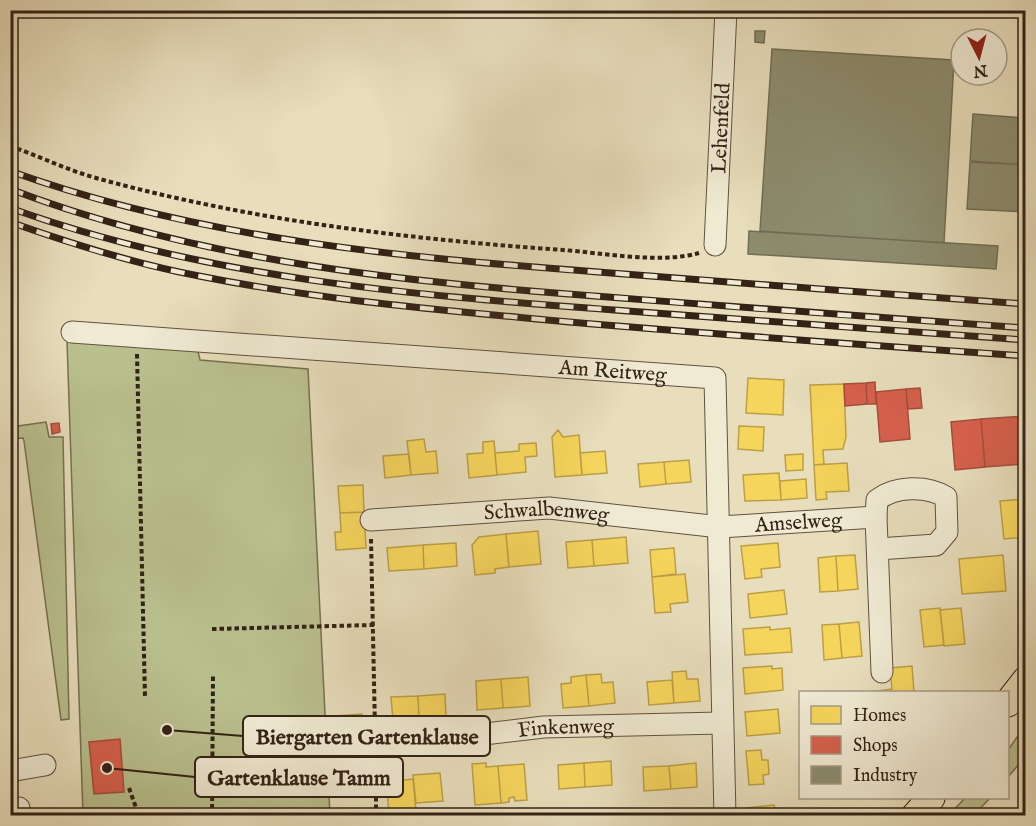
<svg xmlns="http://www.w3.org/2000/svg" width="1036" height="826" font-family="'IM FELL English',serif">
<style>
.green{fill:#b9c08e;stroke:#767152;stroke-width:1.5}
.homes{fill:#f6d55c;stroke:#bc9f47;stroke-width:1.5}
.shops{fill:#d6604d;stroke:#a54d3c;stroke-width:1.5}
.industry{fill:#8c8c6e;stroke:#716c54;stroke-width:1.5}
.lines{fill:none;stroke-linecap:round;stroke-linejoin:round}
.minor-casing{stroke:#605140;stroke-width:23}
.major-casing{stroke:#332216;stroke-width:29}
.path{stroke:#332216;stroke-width:4;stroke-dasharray:4.5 3;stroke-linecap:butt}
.minor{stroke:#f0ead3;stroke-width:21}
.major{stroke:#e8debc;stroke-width:27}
.rail-casing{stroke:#332216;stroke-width:7}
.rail{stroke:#f0ead3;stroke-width:4.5;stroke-dasharray:14;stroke-linecap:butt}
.labels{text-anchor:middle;stroke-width:6;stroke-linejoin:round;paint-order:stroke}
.street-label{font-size:21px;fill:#332216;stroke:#f0ead3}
.leader{fill:none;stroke:#332216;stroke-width:2}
.callout-dot{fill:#332216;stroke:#f0ead3;stroke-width:2}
.callout{fill:#f0ead3;stroke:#332216;stroke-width:2}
.callout-label{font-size:22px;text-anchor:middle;font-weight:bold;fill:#332216}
</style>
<rect width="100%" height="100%" fill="#e8debc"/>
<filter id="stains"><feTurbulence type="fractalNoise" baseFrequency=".00333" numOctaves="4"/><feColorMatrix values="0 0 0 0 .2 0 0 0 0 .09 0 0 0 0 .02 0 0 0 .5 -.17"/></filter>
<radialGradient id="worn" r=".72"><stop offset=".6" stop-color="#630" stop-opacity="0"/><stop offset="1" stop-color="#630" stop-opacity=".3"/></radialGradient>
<!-- green -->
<path class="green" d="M67 341 197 347 200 360 308 369 330 815H83Z
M46 422 49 437H63L69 719 61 720 24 441 23 438 10 439 11 427Z
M1025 726V757L1008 777V750Z
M965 798H990L974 815H949Z"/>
<!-- homes -->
<path class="homes" d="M748 378 784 380 783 415 746 413Z
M844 384 846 437 843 449 823 450 824 464 814 465 810 385Z
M739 426 764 427 763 451 738 449Z
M558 430 563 437 579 435 582 475 555 477 552 437Z
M424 439 426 452 436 451 438 473 411 475 407 441Z
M494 441 497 475 469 478 467 454 483 453V442Z
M536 443 537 456 525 457 526 472 497 475 495 453 519 451V444Z
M605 451 607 473 582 475 580 453Z
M409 454 411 475 385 478 383 456Z
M803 454V470L786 471 785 455Z
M689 460 691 482 666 484 664 462Z
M664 462 666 484 640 487 638 464Z
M847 463 849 491 826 492 827 499 816 500 814 465Z
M779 473 781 500 745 501 743 475Z
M806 479 807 498 781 500 780 481Z
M363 485 364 512 340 513 338 486Z
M1026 499V537L1004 539 1000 501Z
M364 512 366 548 336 550 335 532H341L340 513Z
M538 531 541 564 509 567 506 534Z
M506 534 509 567 495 569V573L475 575 472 545 479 537Z
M626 537 628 563 594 566 592 540Z
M592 540 594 566 568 568 566 542Z
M456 543 457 566 424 569 423 545Z
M778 543 780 567 761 569 762 577 745 579 741 546Z
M423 545 424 569 389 571 387 548Z
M674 548 676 574 652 577 650 550Z
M855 555 858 589 838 591 836 556Z
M1003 555 1006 591 962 594 959 559Z
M836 556 838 591 820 592 818 558Z
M685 574 688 602 670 604 671 612 655 613 652 577Z
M784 590 787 614 750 618 748 594Z
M940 608 944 645 924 647 920 610Z
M961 608 965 644 944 646 940 610Z
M859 622 862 656 842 658 839 624Z
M839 624 842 658 824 660 822 625Z
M770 627V630L790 628 792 652 745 655 743 629Z
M772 666V669L782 668 783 690 745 694 743 668Z
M912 666 914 692H870L892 689 890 668Z
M686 671 687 679H698L700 701 674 703 672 672Z
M601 674 602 683 613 682 615 703 589 706 586 675Z
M586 675 589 706 563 708 561 684 571 683V677Z
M528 677 530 706 503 708 501 679Z
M501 679 503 708 477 710 476 681Z
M672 680 674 703 649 705 647 682Z
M445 694 446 717 419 719 418 696Z
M418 696 419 719 393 721 391 697Z
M778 709 780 733 747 736 745 712Z
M362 714 365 749 338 752 335 716Z
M365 749 368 775 341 778 338 752Z
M761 750 762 760H768L769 774 763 775 764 784 749 785 746 751Z
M611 761 612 785 585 787 584 763Z
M486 763V767L498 766 501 803 475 805 472 764Z
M584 763 585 787 559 789 558 765Z
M696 763 697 787 671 789 669 766Z
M524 764 527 800 515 801 514 797 509 798V802L501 803 498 766Z
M669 766 671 789 644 791 643 767Z
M440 773 443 801 416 803 413 775Z
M413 779 416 810 389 812 386 782Z
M774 805 778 816H748L747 808Z"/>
<!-- shops -->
<path class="shops" d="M875 382 876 404H867L866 383Z
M866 383 867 404 845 406 844 384Z
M920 388 922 408 908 409 906 389Z
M906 389 910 439 880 442 876 392Z
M1026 416V464L985 467 981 419Z
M981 419 985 467 955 470 951 422Z
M59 423 60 432 52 434 51 424Z
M120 739 124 792 94 794 89 742Z"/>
<!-- industry -->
<path class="industry" d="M755 31H765L764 43 755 42Z
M772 49 954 60 944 243 760 231Z
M973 114 1026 118V165L970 161Z
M970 162 1026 165V212L967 209Z
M749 231 998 246 996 269 748 254Z"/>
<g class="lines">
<!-- minor casing -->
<g class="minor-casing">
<g id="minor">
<path id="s1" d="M715 245 726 10"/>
<path id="s2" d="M72 332 715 378 725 816"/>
<path id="s3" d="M371 520 549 508 720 527 876 517"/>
<path d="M878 549 936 545 947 532 946 497C926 485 895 486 877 500L876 517 882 672"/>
<path id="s4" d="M375 747 544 727 721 723"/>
<path d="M10 771 45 765"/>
<path d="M19 808 20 816"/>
</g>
</g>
<!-- major casing -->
<g class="major-casing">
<path id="major" d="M1008 703 1026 680
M915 816 931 798"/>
</g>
<!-- path -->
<path class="path" d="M10 146C39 156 67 170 96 178 248 220 406 239 563 250 603 253 661 264 699 253
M137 354 145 697
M371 539 375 729
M212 629 374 625
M376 767V816
M129 788 139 816
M212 816 213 674"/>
<!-- minor -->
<use href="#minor" class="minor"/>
<!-- major -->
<use href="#major" class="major"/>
<!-- rail casing -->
<g class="rail-casing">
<path id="rail" d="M10 171C199 239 399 257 598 272 741 283 883 294 1026 304
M10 189C201 262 406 282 608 297 747 308 886 318 1026 328
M10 208C205 278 409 295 614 310 751 320 888 330 1026 340
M10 222C72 244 135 264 199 276 314 299 431 309 547 320 706 334 866 345 1026 356"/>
</g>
<!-- rail -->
<use href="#rail" class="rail"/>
</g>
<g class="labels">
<!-- street labels -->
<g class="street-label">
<text dy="7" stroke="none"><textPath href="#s1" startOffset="117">Lehenfeld</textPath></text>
<text dy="7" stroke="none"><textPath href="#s2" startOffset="542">Am Reitweg</textPath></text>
<text dy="7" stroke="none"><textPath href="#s3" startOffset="176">Schwalbenweg</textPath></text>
<text dy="7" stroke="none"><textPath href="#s3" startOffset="429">Amselweg</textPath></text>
<text dy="7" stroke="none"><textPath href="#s4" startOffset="192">Finkenweg</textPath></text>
</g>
</g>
<!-- callouts -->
<path class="leader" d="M167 730L243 736M107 768L195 777"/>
<g class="callout-dot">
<circle cx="167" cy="730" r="6"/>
<circle cx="107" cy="768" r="6"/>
</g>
<g class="callout">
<rect x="243" y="716" width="247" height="40" rx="6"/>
<rect x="195" y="757" width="208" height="40" rx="6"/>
</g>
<g class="callout-label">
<text x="367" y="744">Biergarten Gartenklause</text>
<text x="299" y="785">Gartenklause Tamm</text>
</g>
<!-- margin -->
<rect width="1036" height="826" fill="none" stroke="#e8debc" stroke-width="36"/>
<rect x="12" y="12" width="1012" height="802" fill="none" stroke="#332216" stroke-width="3"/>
<rect x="18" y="18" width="1000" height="790" fill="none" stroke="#332216" stroke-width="1.5"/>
<!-- legend -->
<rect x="799" y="691" width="210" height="108" fill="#f0ead3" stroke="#a49a87" stroke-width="1.5"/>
<rect x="811" y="706" width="30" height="18" fill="#f6d55c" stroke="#a49a87" stroke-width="1.5"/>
<text x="853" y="721" font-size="18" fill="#332216">Homes</text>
<rect x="811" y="736" width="30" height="18" fill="#d6604d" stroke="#a49a87" stroke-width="1.5"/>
<text x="853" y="751" font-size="18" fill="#332216">Shops</text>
<rect x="811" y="766" width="30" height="18" fill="#8c8c6e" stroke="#a49a87" stroke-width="1.5"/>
<text x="853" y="781" font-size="18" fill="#332216">Industry</text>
<!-- north arrow -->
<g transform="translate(979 57) rotate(174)"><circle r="28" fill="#f0ead3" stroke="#a49a87" stroke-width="1.5"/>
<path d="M0-4.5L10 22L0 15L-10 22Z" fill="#8f2418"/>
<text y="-9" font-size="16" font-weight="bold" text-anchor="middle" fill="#332216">N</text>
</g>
<rect width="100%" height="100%" filter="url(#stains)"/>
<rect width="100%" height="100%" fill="url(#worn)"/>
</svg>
